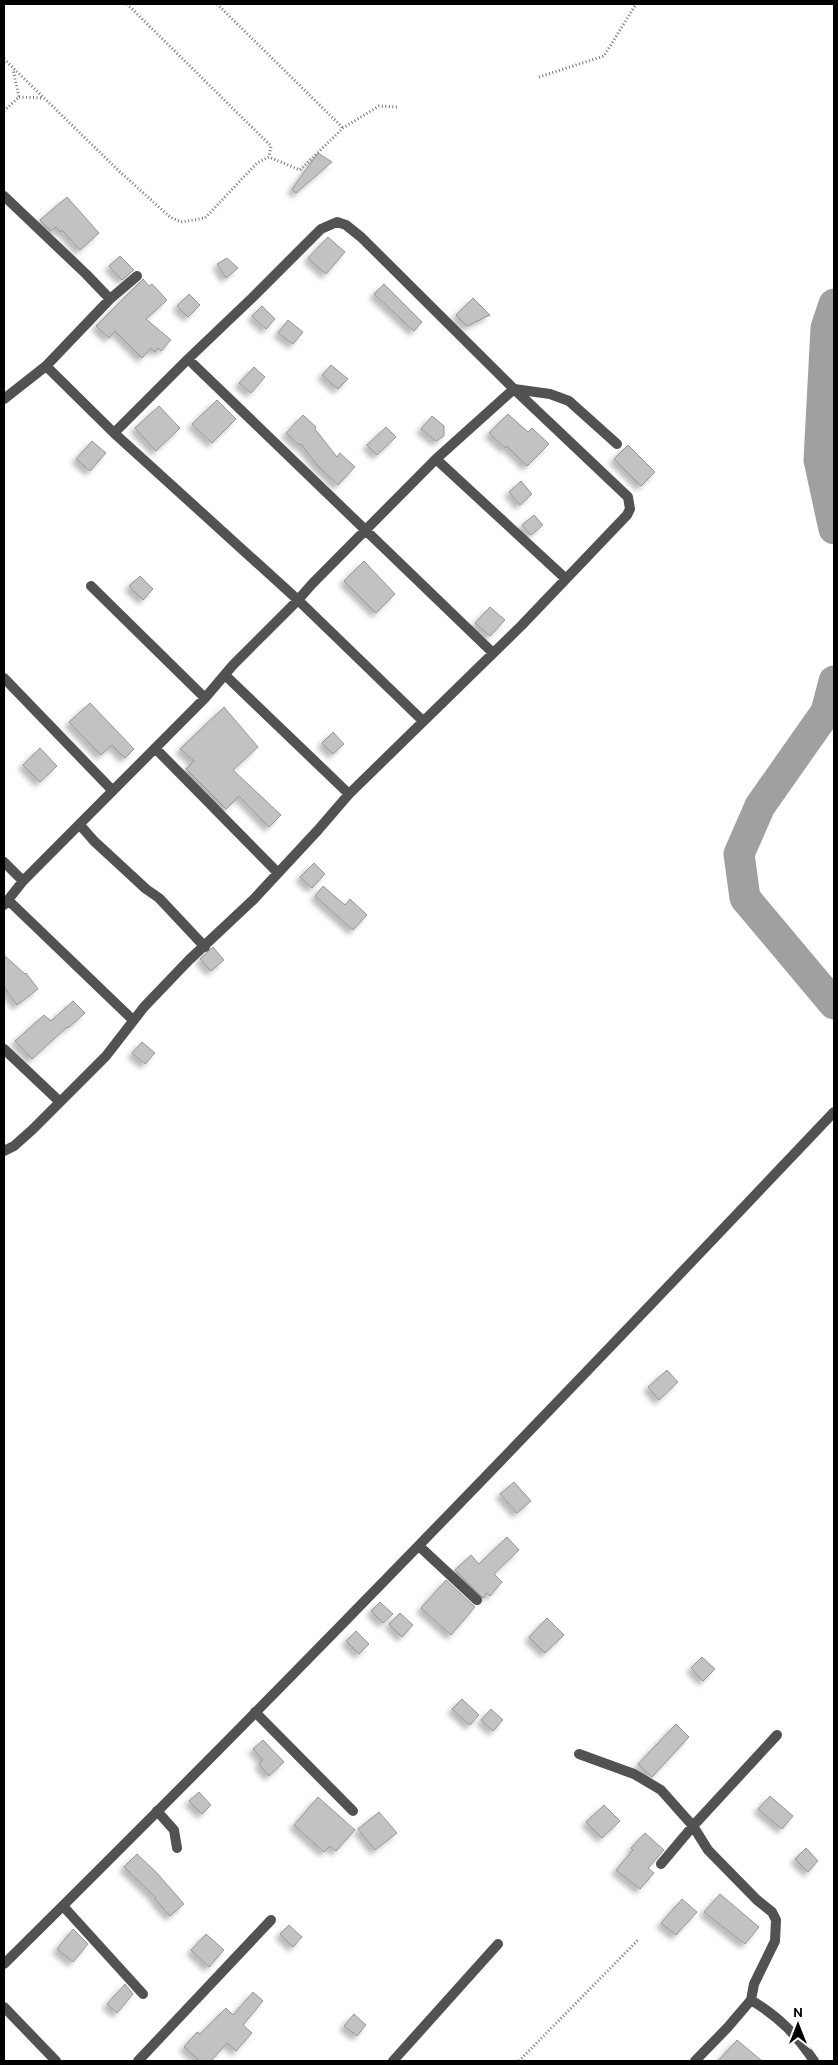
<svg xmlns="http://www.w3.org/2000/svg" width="838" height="2065" font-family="Overpass,sans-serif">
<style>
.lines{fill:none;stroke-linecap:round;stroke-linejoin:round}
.river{stroke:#a0a0a0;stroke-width:31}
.building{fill:#c2c2c2;stroke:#969696;filter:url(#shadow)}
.path{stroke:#747474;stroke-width:3;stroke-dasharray:1 2.5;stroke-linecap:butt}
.lane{stroke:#525252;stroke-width:10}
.street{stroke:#525252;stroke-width:10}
</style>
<defs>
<filter id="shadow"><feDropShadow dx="-4.5" dy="4.5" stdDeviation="2.5" flood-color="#0004"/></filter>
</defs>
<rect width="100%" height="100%" fill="#fff"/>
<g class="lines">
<!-- river -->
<path class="river" d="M834 304 826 328 819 460 834 529
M834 681 826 712 760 806 739 854 745 898 834 1004"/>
</g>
<!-- building -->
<path class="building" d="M318 153 332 162 296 193 292 189Z
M67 197 99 233 80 250 62 230 60 232 56 227 51 231 40 220Z
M328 237 345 252 326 274 308 258Z
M120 256 134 270 122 280 109 266Z
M227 258 238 268 226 278 217 264Z
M143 279 149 286 152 284 167 300 146 319 171 340 161 351 158 348 155 352 151 348 142 358 115 331 109 338 96 326Z
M384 284 422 322 414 331 374 294Z
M189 294 200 305 188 317 177 306Z
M473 298 490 315 467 326 456 315Z
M262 306 275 319 266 329 252 316Z
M288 320 303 332 293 344 278 333Z
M331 365 348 379 338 389 322 375Z
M254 367 265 377 251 393 239 383Z
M217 400 236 419 212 443 192 424Z
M159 406 180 428 156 451 135 428Z
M508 414 528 432 532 428 549 444 527 466 507 446 505 448 489 433Z
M303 415 316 427 315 429 337 457 340 453 355 467 338 485 318 466 301 444 299 445 286 433Z
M432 416 444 426V436L436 441 421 429Z
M386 427 396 437 377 455 367 445Z
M92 441 106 453 90 471 76 459Z
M628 445 655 472 641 486 614 459Z
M521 481 532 494 520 505 509 492Z
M534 515 543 525 531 535 522 525Z
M364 561 395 594 376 613 344 581Z
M140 576 153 589 143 600 129 586Z
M490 607 505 620 490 636 475 623Z
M90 703 134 749 125 758 112 745 101 755 69 722Z
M224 707 258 747 233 770 281 815 269 827 239 796 226 809 186 769 194 761 180 749Z
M333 732 344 744 333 754 322 743Z
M40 748 57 766 40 782 23 765Z
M314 863 325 874 312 888 300 877Z
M323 886 345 905 350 899 367 915 353 930 315 896Z
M213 947 224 960 211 971 200 959Z
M4 955 25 974 26 973 38 989 17 1005 4 987Z
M73 1001 85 1013 68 1028 67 1027 32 1059 15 1041 44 1015 51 1021Z
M142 1042 155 1053 145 1064 132 1053Z
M667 1370 678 1382 659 1400 648 1387Z
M514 1482 531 1501 517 1513 500 1494Z
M507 1537 519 1550 494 1574 502 1582 490 1596 487 1593 483 1598 455 1570 471 1555 479 1564Z
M446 1580 475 1607 451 1635 421 1608Z
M380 1602 393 1614 383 1623 371 1611Z
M400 1613 413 1625 402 1637 389 1624Z
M547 1618 564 1635 545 1653 529 1637Z
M356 1631 369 1644 359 1654 346 1641Z
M702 1657 715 1669 703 1681 691 1668Z
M462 1699 479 1715 470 1725 452 1709Z
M491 1709 503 1720 493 1731 481 1720Z
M676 1724 689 1737 652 1777 638 1764Z
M263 1740 284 1762 269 1776 259 1764 263 1760 253 1749Z
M199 1792 211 1805 202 1814 189 1801Z
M770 1796 793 1816 782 1829 758 1809Z
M318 1797 355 1830 336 1851 330 1846 324 1852 294 1825Z
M604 1805 620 1821 602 1838 586 1822Z
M379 1812 397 1833 375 1850 358 1829Z
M645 1833 664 1850 648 1868 654 1873 640 1889 616 1870 633 1850 631 1848Z
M806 1848 818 1861 808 1872 795 1859Z
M137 1854 157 1873 184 1904 170 1916 155 1899 156 1898 124 1867Z
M720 1894 759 1927 745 1944 704 1912Z
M682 1899 697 1912 676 1935 661 1923Z
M289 1925 302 1937 293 1947 280 1934Z
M73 1929 88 1944 73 1962 57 1949Z
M206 1934 224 1950 209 1967 191 1950Z
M125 1984 133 1994 117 2013 107 2004Z
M253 1992 263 2001 243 2025 252 2033 236 2051 227 2043 211 2061H200L184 2047 197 2032 200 2034 226 2008 233 2015Z
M354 2014 366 2025 357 2036 344 2026Z
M737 2040 762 2061H718Z"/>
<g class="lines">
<!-- path -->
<path class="path" d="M127 4 271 146 269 157
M217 4 343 128
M4 59 120 172 170 217 181 222 205 218 257 163 269 157 300 170 343 128 379 106 397 107
M539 77 604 56 636 4
M19 97 43 98
M4 111 19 97 13 69
M519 2061 638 1940"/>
<!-- lane -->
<path class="lane" d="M514 389 550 394 569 401 617 444
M419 1546 477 1600
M255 1712 353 1811
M157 1811 174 1830 177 1848
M63 1906 143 1994"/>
<!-- street -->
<path class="street" d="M4 196 86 274 110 299 46 366 4 399
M110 299 137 276
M46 366 114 433
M436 459 566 579
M91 586 205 698
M225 675 349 794
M4 678 112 790
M423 721 298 600 114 433 188 359 493 653
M155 748 278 873
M80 825 94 841 146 889 159 898 205 947
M4 862 23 881
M8 900 133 1020
M4 905 23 881 205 698 233 665 298 600 312 584 436 459 514 389 361 237 346 225 337 222 321 229 252 298 188 359
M4 1049 59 1101
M4 1151 14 1146 32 1130 106 1056 144 1007 189 960 253 900 318 830 349 794 521 626 627 515 630 509 628 497 514 389
M579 1754 634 1774 661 1790 693 1826 708 1850 757 1900 772 1912 776 1920 775 1941 754 1984 751 2000
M661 1864 693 1826 777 1735
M4 1964C286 1686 561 1400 834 1112
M4 2007 56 2061
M138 2061 271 1920
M393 2061 498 1944
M695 2061 728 2027 751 2000C779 2017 796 2034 814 2061"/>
</g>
<!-- border -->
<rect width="838" height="2065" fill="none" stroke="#000000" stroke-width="10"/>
<!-- north arrow -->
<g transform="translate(798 2025)" stroke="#ffffff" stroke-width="4" paint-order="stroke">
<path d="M0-4L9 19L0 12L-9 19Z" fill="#000000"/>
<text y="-8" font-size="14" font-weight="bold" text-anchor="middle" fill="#000000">N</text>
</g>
</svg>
